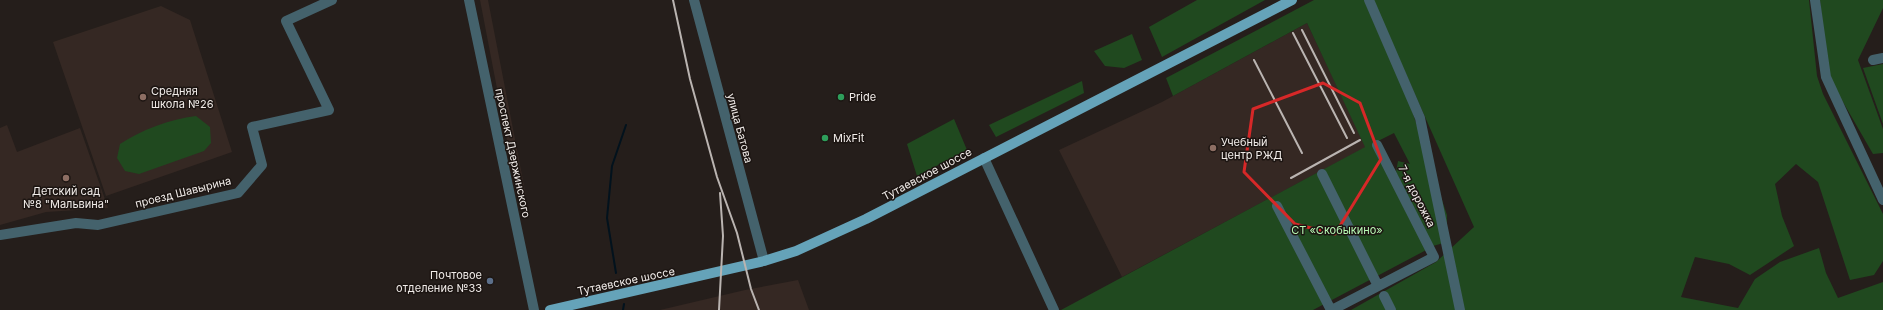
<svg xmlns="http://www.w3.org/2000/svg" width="1883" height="310" font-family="Inter,sans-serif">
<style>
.built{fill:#352823}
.green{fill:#20491f}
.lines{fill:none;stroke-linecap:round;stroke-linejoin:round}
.stream{stroke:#02121d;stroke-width:2}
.minor{stroke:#44626c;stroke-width:10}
.major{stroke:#65a3b9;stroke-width:10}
.rail{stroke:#bab4b1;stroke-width:2}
.marked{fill:none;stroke:#d62828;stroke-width:3;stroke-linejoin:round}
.education-dot{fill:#8d6e63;stroke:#1c1512;stroke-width:1.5}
.leisure-dot{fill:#2e9e5b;stroke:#1c1512;stroke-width:1.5}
.service-dot{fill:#5c6f8a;stroke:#1c1512;stroke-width:1.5}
.labels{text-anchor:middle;stroke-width:3;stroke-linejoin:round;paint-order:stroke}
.poi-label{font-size:11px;fill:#f1ece9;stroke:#1c1512;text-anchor:start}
.street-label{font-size:11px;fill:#f1ece9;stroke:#1c1512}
.park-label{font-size:11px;fill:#b7f9b3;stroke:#1c1512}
</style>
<rect width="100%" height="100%" fill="#251e1b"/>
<!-- built -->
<path class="built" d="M480 0H488L526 196 518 198Z
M161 6 190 20 232 152 106 196 53 42Z
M1307 23 1366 147 1122 277 1059 150 1162 102Z
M7 125 17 152 80 128 108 208 46 212 0 225V128Z
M798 280 809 310H660L745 290Z"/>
<!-- green -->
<path class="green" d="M1197 0H1265L1162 57 1149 27Z
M1314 0H1364L1410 105 1447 215V242L1433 246 1396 172 1398 161 1410 164 1394 133 1376 142 1430 248 1313 310H1061L1365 147 1307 23 1173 96 1166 78Z
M1373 0H1809L1817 76 1823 94 1883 214V261L1874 275 1850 280 1818 182 1796 164 1775 184 1782 216 1794 246 1750 275 1729 264 1695 257 1681 297 1738 308 1755 279 1780 262 1819 248 1826 273 1838 298 1883 282V310H1351L1436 262 1474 227Z
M1820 0H1883V8L1858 60 1883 129V153L1873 154 1828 76Z
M1132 34 1142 60 1124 68 1105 66 1094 51Z
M1883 64V124L1863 68Z
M1082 81 1084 93 996 137 989 125Z
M196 116 210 127 211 143 204 151 139 174 125 171 117 158 120 144C141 130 170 119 196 116Z
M954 119 967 150 917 176 907 144Z"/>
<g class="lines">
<!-- stream -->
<path class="stream" d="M616 273 607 218 612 166 626 125
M623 310 624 304"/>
<!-- minor -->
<path class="minor" d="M469 0 534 310
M694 0 764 261
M1369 0 1420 118 1460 310
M1815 0 1826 77 1883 200
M1873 60 1883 58
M984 158 1054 310
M1322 174 1378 286
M1277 206 1331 310
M0 235 76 223 98 225 238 193 262 165 252 127 329 110 286 21 332 0
M1384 296 1391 310
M1332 310 1434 257 1377 145"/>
<!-- major -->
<path class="major" d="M550 310 764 261 796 251 866 219 1292 0"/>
<!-- rail -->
<path class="rail" d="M673 0 690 79 717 177 737 233 751 289 759 310
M1302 30 1354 133
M1293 33 1347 138
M1254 60 1302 153
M1291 178 1360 140
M719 310 723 236 720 193"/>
</g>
<!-- marked area -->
<path class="marked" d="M1323 83 1360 103 1381 159 1335 234 1295 224 1244 172 1253 109Z"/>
<!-- markers -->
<g class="education-dot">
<circle cx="143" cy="97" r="4"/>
<circle cx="1213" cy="148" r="4"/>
<circle cx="66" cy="178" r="4"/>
</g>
<g class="leisure-dot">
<circle cx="841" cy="97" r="4"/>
<circle cx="825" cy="138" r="4"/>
</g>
<circle class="service-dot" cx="490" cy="281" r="4"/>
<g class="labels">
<!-- poi labels -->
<g class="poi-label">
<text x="151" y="95">Средняя<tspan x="151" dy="13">школа №26</tspan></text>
<text x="849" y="101">Pride</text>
<text x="833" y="142">MixFit</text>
<text x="1221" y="146">Учебный<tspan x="1221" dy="13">центр РЖД</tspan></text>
<text x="66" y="195" text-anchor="middle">Детский сад<tspan x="66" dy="13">№8 "Мальвина"</tspan></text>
<text x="482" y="279" text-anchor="end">Почтовое<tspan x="482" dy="13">отделение №33</tspan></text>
</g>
<!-- street labels -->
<g class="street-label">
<text transform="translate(740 128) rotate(75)" y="4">улица Батова</text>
<text transform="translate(513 153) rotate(78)" y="4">проспект Дзержинского</text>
<text transform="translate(927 174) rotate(-28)" y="4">Тутаевское шоссе</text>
<text transform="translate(183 192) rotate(-14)" y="4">проезд Шавырина</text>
<text transform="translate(1417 196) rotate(63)" y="4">7-я дорожка</text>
<text transform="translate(626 281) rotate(-12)" y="4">Тутаевское шоссе</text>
</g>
<!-- park labels -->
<g class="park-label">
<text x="1337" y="234">СТ «Скобыкино»</text>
</g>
</g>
</svg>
